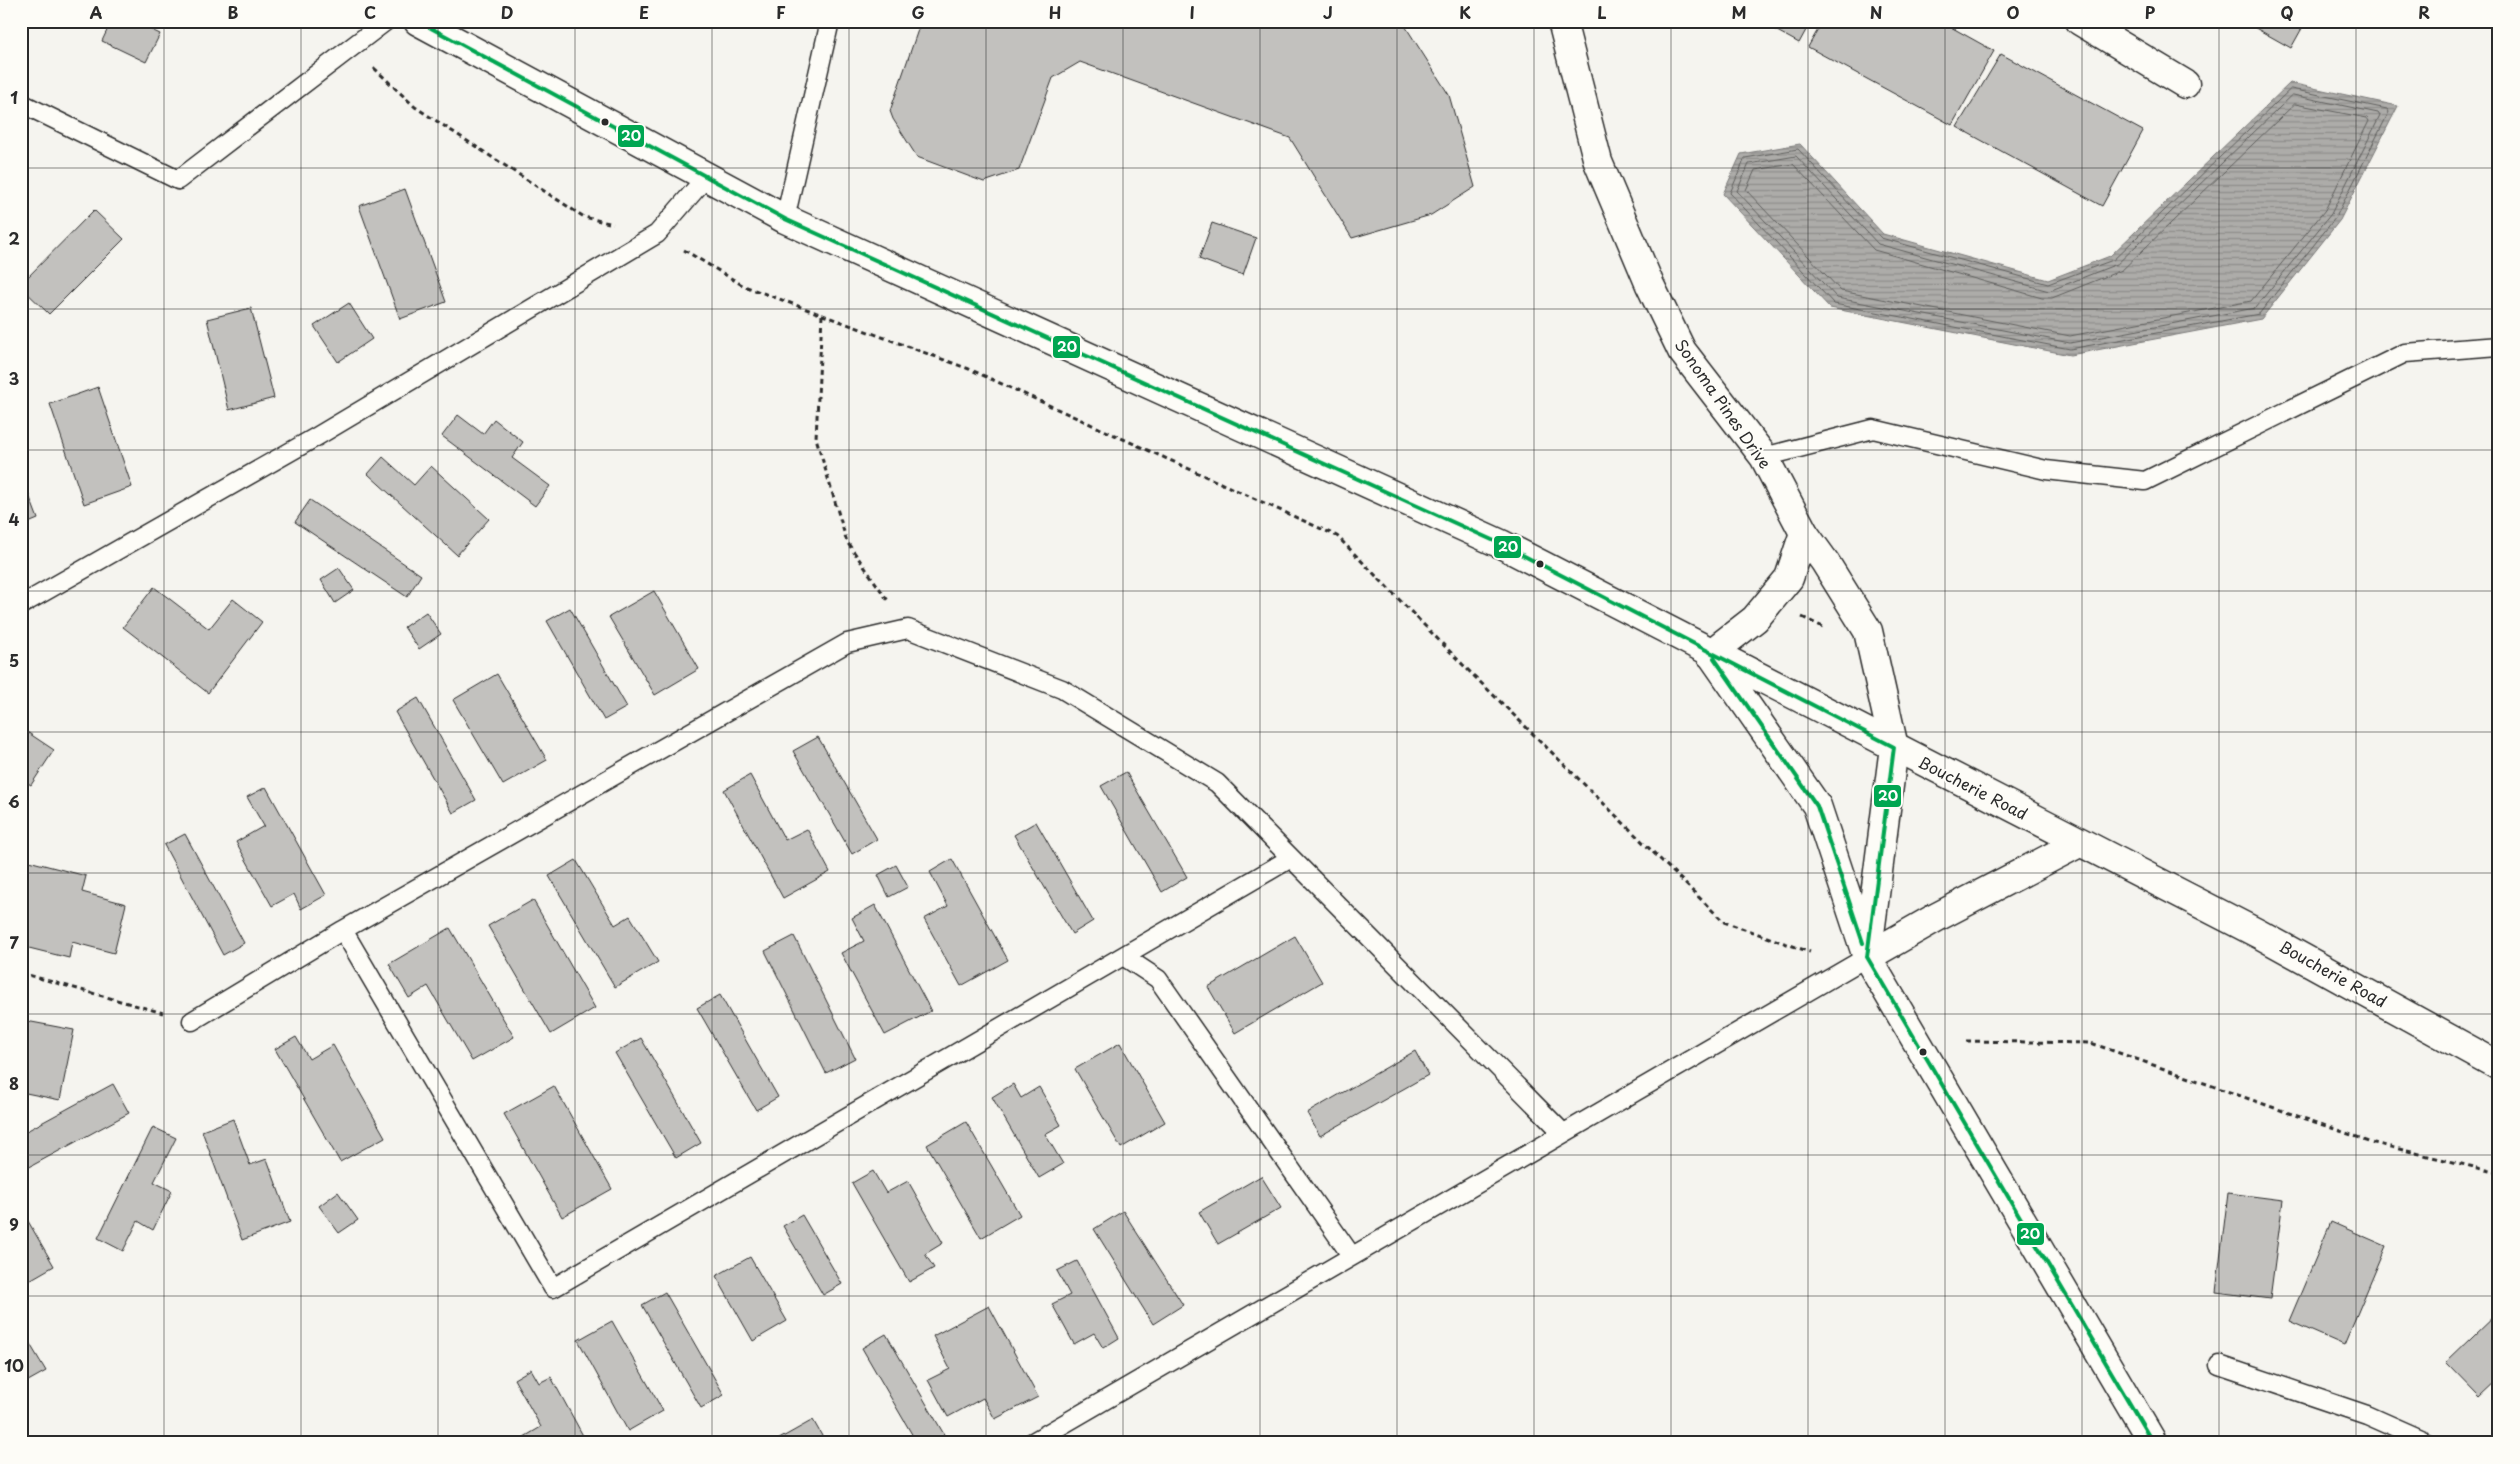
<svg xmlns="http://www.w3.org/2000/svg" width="2520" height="1464" font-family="'Playpen Sans',sans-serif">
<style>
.water{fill:url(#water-rules);stroke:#797877}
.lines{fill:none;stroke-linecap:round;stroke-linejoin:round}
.shore{stroke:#5f5f5d;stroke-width:1}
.building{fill:#c2c1be;stroke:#2b2b2b}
.lane-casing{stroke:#2b2b2b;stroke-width:21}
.street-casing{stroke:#2b2b2b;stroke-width:31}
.secondary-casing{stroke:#2b2b2b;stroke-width:31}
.path{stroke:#2b2b2b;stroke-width:3;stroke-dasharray:5 4;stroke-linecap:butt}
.lane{stroke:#fdfcf7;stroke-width:18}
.street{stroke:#fdfcf7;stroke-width:28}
.secondary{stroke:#fdfcf7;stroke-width:28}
.bus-1-casing{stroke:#fdfcf7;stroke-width:8}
.bus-1{stroke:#00a651;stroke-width:4}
.grid{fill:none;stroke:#2b2b2b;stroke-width:1;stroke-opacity:0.55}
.bus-dot{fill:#2b2b2b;stroke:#fdfcf7;stroke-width:2}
.labels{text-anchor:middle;stroke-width:4;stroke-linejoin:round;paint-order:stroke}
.street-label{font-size:16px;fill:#2b2b2b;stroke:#fdfcf7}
.line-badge{stroke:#fdfcf7;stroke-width:2}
.badge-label{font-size:14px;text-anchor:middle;font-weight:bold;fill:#fff}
.neatline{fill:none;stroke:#2b2b2b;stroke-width:2}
.grid-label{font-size:16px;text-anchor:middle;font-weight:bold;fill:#2b2b2b}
</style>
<defs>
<pattern id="water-rules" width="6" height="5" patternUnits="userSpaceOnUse" patternTransform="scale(1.25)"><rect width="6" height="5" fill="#adaca9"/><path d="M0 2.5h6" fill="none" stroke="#8d8c8a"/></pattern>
</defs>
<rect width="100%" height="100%" fill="#f5f4ef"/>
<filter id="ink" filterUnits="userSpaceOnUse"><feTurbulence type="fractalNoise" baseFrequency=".02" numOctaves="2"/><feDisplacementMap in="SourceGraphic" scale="10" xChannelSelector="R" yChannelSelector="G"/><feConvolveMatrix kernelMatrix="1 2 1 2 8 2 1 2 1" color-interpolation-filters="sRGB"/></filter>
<g filter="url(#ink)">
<!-- water -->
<path class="water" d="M2290 83 2398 106 2340 220 2261 319 2070 355 1830 308 1723 194 1741 154 1800 144 1883 234 2048 280 2110 256Z"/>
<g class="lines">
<!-- shore -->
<path class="shore" d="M2291 89 2387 109 2389 112 2336 217 2259 314 2070 349 1834 304 1730 193 1745 158 1798 149 1881 238 2048 284 2113 260Z
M2293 95 2378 113 2380 116 2331 214 2255 308 2070 343 1837 298 1737 191 1749 164 1796 156 1878 244 2049 291 2117 264Z
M2295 104 2367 118 2369 121 2325 210 2251 301 2070 336 1841 291 1746 190 1755 170 1793 164 1874 250 2042 298H2052L2122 270Z"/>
</g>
<!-- building -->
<path class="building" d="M109 21H133L160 34 146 62 102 41 111 22Z
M921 21H1402L1449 95 1475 187 1431 215 1352 238 1290 138 1080 62 1053 78 1019 170 984 182 917 157 893 119 890 111Z
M1759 21H1811L1799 43Z
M1823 21H1940L1994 51 1952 125 1808 47Z
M2243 21H2306L2291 48Z
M2001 54 2143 131 2102 206 1957 127Z
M405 189 446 302 400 319 359 206Z
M94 210 124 239 49 314 21 287V284Z
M1212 223 1256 238 1243 275 1199 259Z
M349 303 372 339 338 362 314 326Z
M251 308 274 398 229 410 207 319Z
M98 387 132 487 84 504 50 404Z
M458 415 483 434 494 419 523 442 512 458 550 486 535 506 442 436Z
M383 457 414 485 431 466 489 519 457 555 368 474Z
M21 474 38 519 21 526Z
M310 500 421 575 407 597 295 522Z
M339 568 354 590 335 603 321 580Z
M154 587 209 629 233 599 262 622 208 693 123 627Z
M654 591 699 669 655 695 609 617Z
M570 608 627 707 604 720 547 621Z
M426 612 441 634 419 649 404 627Z
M497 674 547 760 503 785 453 700Z
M418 698 476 800 453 813 395 712Z
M21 728 54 750 31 785 21 779Z
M818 737 877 839 852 854 793 751Z
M1126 772 1187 877 1162 892 1101 786Z
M750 775 785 840 807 829 830 872 783 898 724 790Z
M266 787 326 895 301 909 294 894 272 906 236 842 264 826 247 797Z
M1036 822 1093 921 1072 934 1014 835Z
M185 834 244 943 223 955 164 845Z
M21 859 86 876 82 892 126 904 114 953 72 942 69 958 21 946Z
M952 859 1008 960 961 986 924 919 948 906 930 872Z
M576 860 615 925 630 916 658 962 615 987 549 876Z
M896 865 908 887 889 897 878 875Z
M533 900 595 1008 551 1034 488 926Z
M875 905 931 1011 885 1035 841 953 864 941 852 918Z
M450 928 514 1037 472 1061 428 986 409 998 389 964Z
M794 936 855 1058 826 1073 765 951Z
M1295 936 1322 982 1235 1033 1208 987Z
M720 995 778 1097 756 1110 697 1008Z
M21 1020 74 1030 60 1100 21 1092Z
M296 1037 309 1059 333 1045 385 1137 340 1162 275 1049Z
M641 1038 701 1143 676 1158 615 1053Z
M1120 1043 1165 1122 1121 1148 1075 1069Z
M1415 1051 1428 1075 1320 1136 1307 1113Z
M113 1084 129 1113 24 1170 21 1165V1134Z
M1013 1084 1021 1098 1039 1087 1061 1125 1045 1134 1063 1164 1039 1178 992 1097Z
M554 1086 612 1189 562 1217 504 1114Z
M233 1119 250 1165 267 1159 290 1222 242 1240 202 1131Z
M966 1122 1020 1215 981 1238 927 1145Z
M153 1127 176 1138 154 1182 172 1191 153 1230 138 1221 123 1251 98 1238Z
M873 1171 886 1193 908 1181 943 1243 925 1254 934 1268 909 1282 852 1183Z
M1261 1176 1281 1208 1218 1244 1199 1212Z
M338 1192 358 1220 339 1233 319 1206Z
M2228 1193 2283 1200 2270 1299 2216 1292Z
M21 1209 54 1266 21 1285Z
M1123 1211 1183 1305 1153 1324 1094 1229Z
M802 1215 842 1284 823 1295 783 1226Z
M2331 1222 2386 1246 2344 1345 2289 1321Z
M750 1257 787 1321 753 1341 716 1276Z
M1077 1261 1119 1338 1103 1348 1094 1333 1074 1344 1052 1304 1070 1295 1057 1271Z
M665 1292 724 1395 701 1408 642 1305Z
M989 1306 1038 1397 995 1419 983 1398 948 1417 928 1380 950 1369 933 1336Z
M2499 1311V1379L2480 1397 2446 1362Z
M612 1321 663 1411 628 1431 578 1340Z
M886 1334 949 1443H917L862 1348Z
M27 1339 46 1371 21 1385V1342Z
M531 1369 539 1383 551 1377 587 1443H527L524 1437 541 1427 514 1379Z
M813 1420 826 1443H772Z"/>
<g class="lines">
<!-- lane casing -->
<g class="lane-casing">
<path id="lane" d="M21 103 178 180 386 21
M785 219 830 21
M1764 457 1873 429 2046 470 2145 481 2405 353 2499 346
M21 605 316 437 657 234 707 176
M343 930 553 1288 1123 956 1158 979 1351 1255
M1123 956 1291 858
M192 1021 343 930 847 643 908 629 1062 689 1217 783 1563 1133
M2219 1365 2367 1415 2430 1443
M1031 1443 1867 957"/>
</g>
<!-- street casing -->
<g class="street-casing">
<path id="street" d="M1562 21 1598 162 1650 285 1682 351 1764 457 1804 533 1825 562 1868 631 1894 747 1867 957 2153 1443
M2080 21 2185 84"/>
</g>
<!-- secondary casing -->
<g class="secondary-casing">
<path id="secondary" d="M418 21 785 219 1501 544 2259 934 2499 1066
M1710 654 1755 619 1789 578 1804 533
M1713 657 1817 806 1867 957 1937 917 2079 843"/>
</g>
<!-- path -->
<path class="path" d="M374 68 415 107 584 217 613 224
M684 250 744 286 969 369 1337 536 1470 672 1724 922 1810 952
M822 315 816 438 847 542 889 602
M1802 617 1823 627
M21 973 163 1013
M1966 1041 2091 1043 2374 1143 2499 1173"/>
<!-- lane -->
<use href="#lane" class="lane"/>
<!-- street -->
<use href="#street" class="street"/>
<!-- secondary -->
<use href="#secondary" class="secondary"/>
<!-- bus-1 casing -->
<g class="bus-1-casing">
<path id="bus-1" d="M418 21 785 219 1501 544 1894 747 1867 957 2153 1443
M1714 658 1817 806 1863 943"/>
</g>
<!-- bus-1 -->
<use href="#bus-1" class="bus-1"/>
</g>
</g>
<!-- grid -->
<path class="grid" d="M164 21V1443M301 21V1443M438 21V1443M575 21V1443M712 21V1443M849 21V1443M986 21V1443M1123 21V1443M1260 21V1443M1397 21V1443M1534 21V1443M1671 21V1443M1808 21V1443M1945 21V1443M2082 21V1443M2219 21V1443M2356 21V1443M21 168H2499M21 309H2499M21 450H2499M21 591H2499M21 732H2499M21 873H2499M21 1014H2499M21 1155H2499M21 1296H2499"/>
<!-- markers -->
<g class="bus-dot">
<circle cx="605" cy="122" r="4.5"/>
<circle cx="1540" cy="564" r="4.5"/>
<circle cx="1923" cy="1052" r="4.5"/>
</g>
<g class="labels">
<!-- street labels -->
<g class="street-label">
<text transform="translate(1723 404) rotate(55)" y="6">Sonoma Pines Drive</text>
<text transform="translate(1973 788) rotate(27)" y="6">Boucherie Road</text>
<text transform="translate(2333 974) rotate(29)" y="6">Boucherie Road</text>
</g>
</g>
<g class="line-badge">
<rect x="617" y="124" width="28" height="24" rx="5" fill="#00a651"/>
<rect x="1052" y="335" width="29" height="24" rx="5" fill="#00a651"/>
<rect x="1493" y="535" width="29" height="24" rx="5" fill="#00a651"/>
<rect x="1873" y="784" width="29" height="24" rx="5" fill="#00a651"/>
<rect x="2016" y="1222" width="29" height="24" rx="5" fill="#00a651"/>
</g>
<g class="badge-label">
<text x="631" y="141">20</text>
<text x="1067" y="352">20</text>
<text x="1508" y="552">20</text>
<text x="1888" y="801">20</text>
<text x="2030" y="1239">20</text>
</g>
<!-- margin -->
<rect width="2520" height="1464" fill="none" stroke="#fdfcf7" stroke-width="55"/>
<rect x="28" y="28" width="2464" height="1408" class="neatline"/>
<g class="grid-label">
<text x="96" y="19">A</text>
<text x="233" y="19">B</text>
<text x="370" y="19">C</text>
<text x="507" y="19">D</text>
<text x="644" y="19">E</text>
<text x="781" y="19">F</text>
<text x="918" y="19">G</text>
<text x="1055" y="19">H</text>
<text x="1192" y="19">I</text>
<text x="1328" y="19">J</text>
<text x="1465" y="19">K</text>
<text x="1602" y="19">L</text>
<text x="1739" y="19">M</text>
<text x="1876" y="19">N</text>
<text x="2013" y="19">O</text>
<text x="2150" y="19">P</text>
<text x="2287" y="19">Q</text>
<text x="2424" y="19">R</text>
<text x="14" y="104">1</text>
<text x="14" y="245">2</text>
<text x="14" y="385">3</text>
<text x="14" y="526">4</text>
<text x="14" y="667">5</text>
<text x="14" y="808">6</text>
<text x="14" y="949">7</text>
<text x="14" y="1090">8</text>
<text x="14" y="1231">9</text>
<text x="14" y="1372">10</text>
</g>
</svg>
